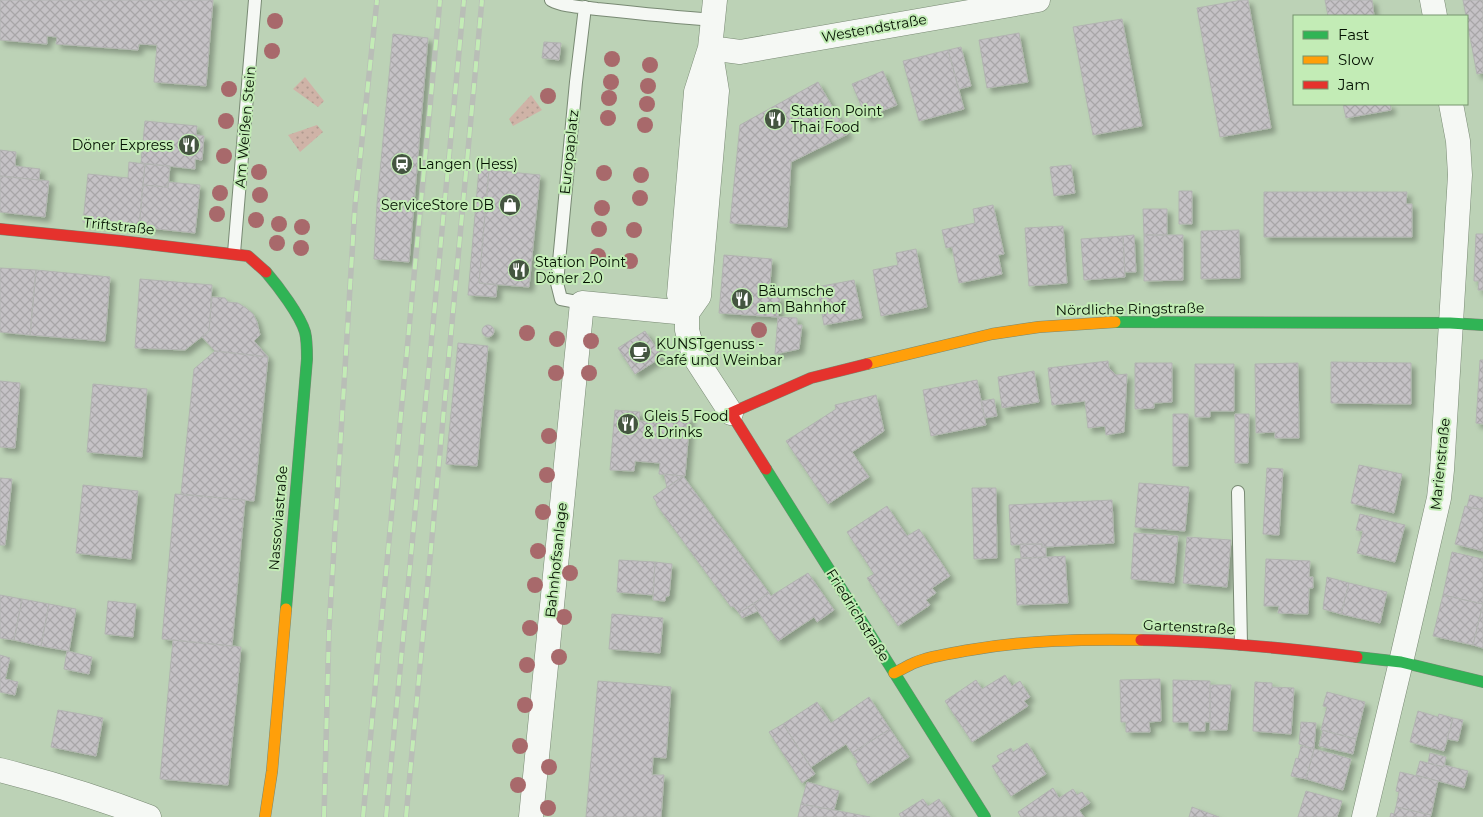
<svg xmlns="http://www.w3.org/2000/svg" width="1483" height="817" font-family="Montserrat,sans-serif">
<style>
.grass{fill:url(#grass-dots)}
.building{fill:url(#building-cross-hatch);stroke:#b2b4b1;filter:url(#shadow)}
.lines{fill:none;stroke-linecap:round;stroke-linejoin:round}
.lane-casing{stroke:#788973;stroke-width:14}
.street-casing{stroke:#788973;stroke-width:25}
.fast-casing{stroke:#788973;stroke-width:12}
.slow-casing{stroke:#788973;stroke-width:12}
.jam-casing{stroke:#788973;stroke-width:12}
.lane{stroke:#f5f8f4;stroke-width:12}
.street{stroke:#f5f8f4;stroke-width:24}
.fast{stroke:#30b455;stroke-width:11}
.slow{stroke:#ff9f0a;stroke-width:11}
.jam{stroke:#e5322d;stroke-width:11}
.rail-casing{stroke:#b9beb7;stroke-width:5.5}
.rail{stroke:#c3ecb6;stroke-width:4;stroke-dasharray:11;stroke-linecap:butt}
.tree{fill:#a8696b}
.labels{text-anchor:middle;stroke-width:4;stroke-linejoin:round;paint-order:stroke}
.street-label{font-size:14px;fill:#041101;stroke:#c3ecb6}
.poi-label{font-size:14px;fill:#041101;stroke:#c3ecb6;text-anchor:start}
</style>
<defs>
<pattern id="grass-dots" width="8" height="8" patternUnits="userSpaceOnUse" patternTransform="scale(1.25)"><rect width="8" height="8" fill="#cfb3a7"/><path d="M2 2h.1M6 6h.1" fill="none" stroke="#b0998e" stroke-width="1.8" stroke-linecap="round"/></pattern>
<pattern id="building-cross-hatch" width="8" height="8" patternUnits="userSpaceOnUse" patternTransform="scale(1.25)"><rect width="8" height="8" fill="#c5c2c6"/><path d="M0 0l8 8M0 8l8-8" fill="none" stroke="#a8a6a8"/></pattern>
<filter id="shadow"><feDropShadow dx="4.5" dy="4.5" stdDeviation="2.5" flood-color="#0004"/></filter>
</defs>
<rect width="100%" height="100%" fill="#bcd2b6"/>
<!-- grass -->
<path class="grass" d="M305 77 324 101 318 107 293 89Z
M531 95 542 110 513 126 509 119Z
M317 125 323 132 300 152 288 135Z"/>
<!-- building -->
<path class="building" d="M0 0H213L206 86 154 82 157 45 139 44 138 50 56 44 57 37 47 36V44L0 40Z
M1242 0H1248L1271 128 1220 137 1197 8Z
M1325 0H1372L1374 16H1328Z
M1463 0H1483V73L1477 74Z
M1122 19 1142 126 1093 135 1073 27Z
M1019 33 1028 82 987 88 979 40Z
M393 34 428 38 409 262 374 259 377 204Z
M544 42 561 43 559 60 542 58Z
M961 47 971 86 959 89 948 50Z
M948 50 964 109 919 121 903 61Z
M883 71 897 105 866 117 852 84Z
M818 82 848 134 791 162 787 227 730 223 740 125Z
M1343 104H1390L1391 110 1346 118Z
M145 121 197 126 196 135 204 136 202 160 195 159V169L141 163Z
M0 150 16 152 15 166 40 169 39 180 0 176Z
M129 162 145 164 139 227 83 222 88 174 128 178Z
M145 164 170 166 168 187 143 185Z
M1071 165 1075 193 1054 196 1050 167Z
M479 169 489 170 479 283 497 285 496 297 468 295Z
M489 170 540 175 529 287 479 283Z
M0 176 49 181 45 217 0 212Z
M168 182 200 185 195 233 139 227 143 185 168 187Z
M1179 191H1192V224H1179Z
M1264 192H1407L1406 204H1412V237H1264Z
M993 205 1004 254 998 255 1002 274 959 283 952 247 946 248 942 230 975 223 973 209Z
M1143 209H1167V235H1144Z
M1063 226 1067 283 1029 286 1025 228Z
M1239 230 1240 278 1201 279V231Z
M1476 234H1483V290H1478L1479 281H1474Z
M1134 235 1136 272H1125L1123 236Z
M1144 235H1183V280L1144 281Z
M1123 236 1125 277 1084 280 1081 239Z
M916 249 927 307 881 316 873 270 898 265 896 253Z
M724 255 772 259 769 296 780 297 778 317 719 313Z
M0 268 36 270 30 335 0 332Z
M36 270 110 277 105 341 30 335Z
M140 279 212 285 209 331 185 350 135 348Z
M854 280 862 318 824 325 817 287Z
M212 297 225 298 228 302 238 303 246 308 253 314 257 322 260 335 254 341 268 357 215 351 202 337 209 331Z
M778 317 797 318V325H802L799 349 775 354Z
M482 331a6 6 0 1 1 12 0a6 6 0 1 1-12 0Z
M645 331 662 357 635 374 618 348Z
M458 343 488 346 477 466 446 464Z
M215 351 268 357 254 501 181 494 194 369Z
M1480 360H1483V424L1476 423Z
M1108 361 1109 368 1116 375 1127 374 1124 432 1106 435 1105 426 1088 428 1085 401 1052 405 1048 368Z
M1331 362 1411 363V404L1331 403Z
M1135 363H1172V402L1154 403V408L1135 409Z
M1298 363 1299 438H1275V432L1256 433 1255 364Z
M1195 364H1234V411H1210V417H1195Z
M1034 371 1039 402 1002 408 998 377Z
M977 380 986 425 931 436 923 390Z
M0 381 20 383 15 448 0 447Z
M93 384 147 389 142 457 87 452Z
M876 395 884 431 852 452 869 477 828 504 786 441 830 413 836 409 835 405Z
M994 399 997 416 985 418 981 401Z
M615 410 640 412 639 421 665 423 666 415 690 417 685 476 659 474 660 463 635 461 634 471 610 470Z
M1173 414H1188V466H1173Z
M1235 414H1249L1248 463H1235Z
M1359 465 1402 474 1394 513 1351 503Z
M1267 468 1283 469 1279 535 1263 534Z
M664 474 683 476 667 488Z
M683 476 769 593 739 613 733 606 731 607 656 504 657 503 653 497Z
M0 478 12 479 5 545H0Z
M1139 483 1189 487 1185 531 1135 527Z
M83 485 138 491 131 559 76 553Z
M972 488H996L997 558 974 559Z
M175 494 245 500 232 646 162 639Z
M1470 495 1483 498V510L1467 507Z
M1112 500 1114 543 1046 547H1042V544L1011 545 1009 505Z
M887 506 907 536 919 529 950 576 932 588 936 593 926 600 930 605 898 626 867 578 874 574 847 532Z
M1465 506 1483 510V551L1455 544Z
M1360 514 1405 525 1395 562 1357 553 1363 531 1356 530Z
M1134 533 1178 536 1174 583 1131 579Z
M1187 537 1231 540 1227 587 1183 583Z
M1020 544H1042V547H1046V557L1021 558Z
M1452 552 1483 559V604L1443 595Z
M1065 556 1068 603 1017 605 1015 559Z
M1266 559 1310 561 1309 577H1313V588H1309L1308 614 1278 613 1279 606H1264Z
M619 560 655 562 653 595 617 592Z
M655 562 672 564 669 596H666L665 601 653 600Z
M808 573 834 610 817 622 814 617 778 641 753 604 769 593 771 596Z
M1327 577 1349 583 1341 614 1323 609Z
M1349 583 1387 592 1380 623 1341 614Z
M0 595 22 599 14 640 0 638Z
M1443 595 1483 604 1473 645 1433 636Z
M22 599 49 604 41 646 14 640Z
M108 601 136 604 133 637 105 634Z
M49 604 76 609 69 651 41 646Z
M753 604 758 611 742 618 739 613Z
M1483 604V648L1473 645Z
M612 614 663 618 660 653 609 649Z
M173 640 241 647 228 785 160 779Z
M67 651 92 657 89 674 64 669Z
M0 655 10 658 5 679 18 682 15 695 0 692Z
M1005 675 1012 686 1020 681 1030 697 1024 701 1028 706 972 742 945 701 976 680 982 689Z
M1160 679 1161 721 1149 722 1150 732H1126V722H1121L1120 680Z
M1173 680 1210 681V722H1205V731H1189V722H1173Z
M598 681 671 687 666 758 653 757 652 775H664L661 817H586Z
M1255 682 1272 683V687L1294 688 1291 734 1253 731Z
M1210 685H1231L1227 730H1210Z
M1327 692 1365 702 1356 739 1321 730 1327 707 1323 706Z
M869 697 890 729 852 753 846 744 811 767 783 724 817 702 831 723Z
M58 710 103 718 96 756 51 747Z
M1418 711 1438 717 1439 714 1453 718 1444 751 1410 742Z
M1453 718 1463 720 1458 741 1447 739Z
M1301 722 1316 723 1314 749 1299 744Z
M783 724 815 774 802 783 769 732Z
M890 729 909 757 868 784 856 764 858 762 852 753Z
M1323 730 1356 739 1353 754 1319 746Z
M1027 743 1046 774 1011 796 992 766 1000 761 997 756 1011 748 1013 752Z
M1301 746 1314 749 1306 779 1291 776 1296 758 1298 759Z
M1314 749 1351 759 1343 790 1306 779Z
M1430 753 1446 757 1444 767 1428 763Z
M1420 761 1444 767V765L1468 771 1464 788 1416 775Z
M1400 772 1438 781 1431 815 1396 807 1399 792 1396 791Z
M807 782 839 791 834 810 801 804Z
M1053 788 1059 798 1073 789 1077 795 1082 792 1090 803 1079 810 1084 817H1021L1018 812Z
M1306 791 1342 801 1337 817H1298Z
M923 799 928 806 939 799 951 817H901L899 814Z
M801 804 834 810 870 817H798Z
M1192 807 1219 817H1189Z
M1396 807 1431 815 1430 817H1390L1391 813 1394 814Z"/>
<g class="lines">
<!-- lane casing -->
<g class="lane-casing">
<path id="lane" d="M551 0C564 7 582 7 597 9 635 13 674 17 713 20
M234 253 255 0
M582 303 561 299 557 283 576 82 585 7
M1238 492 1241 644"/>
</g>
<!-- street casing -->
<g class="street-casing">
<path id="street" d="M715 0 710 48 696 92 679 295 687 313V330L694 356 731 413
M1432 0 1435 16
M710 48 740 52 1038 0
M687 313 699 296 700 283 717 91 711 54
M0 770C51 783 100 798 149 817
M531 817 582 303 687 313
M1364 817 1401 662 1439 498 1442 470 1460 175 1458 141 1451 104"/>
</g>
<!-- fast casing -->
<g class="fast-casing">
<path id="fast" d="M266 272C278 286 300 315 305 332 307 340 307 350 307 359L286 609
M1115 322 1450 323 1483 325
M766 469 985 817
M1357 657 1401 662 1483 682"/>
</g>
<!-- slow casing -->
<g class="slow-casing">
<path id="slow" d="M867 364 992 334 1039 327 1115 322
M894 673C901 670 907 666 914 663 930 656 953 653 970 650 1027 640 1084 639 1141 640
M265 817 272 771 286 609"/>
</g>
<!-- jam casing -->
<g class="jam-casing">
<path id="jam" d="M0 229 121 241 248 256 266 272
M766 469 731 413 811 378 867 364
M1141 640C1213 641 1286 648 1357 657"/>
</g>
<!-- lane -->
<use href="#lane" class="lane"/>
<!-- street -->
<use href="#street" class="street"/>
<!-- fast -->
<use href="#fast" class="fast"/>
<!-- slow -->
<use href="#slow" class="slow"/>
<!-- jam -->
<use href="#jam" class="jam"/>
<!-- rail casing -->
<g class="rail-casing">
<path id="rail" d="M324 817 329 629 355 206 377 0
M363 817 440 0
M386 817 464 0
M406 817 482 0"/>
</g>
<!-- rail -->
<use href="#rail" class="rail"/>
</g>
<!-- trees -->
<g class="tree">
<circle cx="275" cy="21" r="8"/>
<circle cx="272" cy="51" r="8"/>
<circle cx="612" cy="59" r="8"/>
<circle cx="650" cy="65" r="8"/>
<circle cx="611" cy="82" r="8"/>
<circle cx="648" cy="86" r="8"/>
<circle cx="229" cy="89" r="8"/>
<circle cx="548" cy="96" r="8"/>
<circle cx="609" cy="98" r="8"/>
<circle cx="647" cy="104" r="8"/>
<circle cx="608" cy="118" r="8"/>
<circle cx="226" cy="121" r="8"/>
<circle cx="645" cy="125" r="8"/>
<circle cx="224" cy="156" r="8"/>
<circle cx="259" cy="172" r="8"/>
<circle cx="604" cy="173" r="8"/>
<circle cx="641" cy="175" r="8"/>
<circle cx="220" cy="193" r="8"/>
<circle cx="260" cy="195" r="8"/>
<circle cx="640" cy="198" r="8"/>
<circle cx="602" cy="208" r="8"/>
<circle cx="217" cy="214" r="8"/>
<circle cx="256" cy="220" r="8"/>
<circle cx="279" cy="224" r="8"/>
<circle cx="302" cy="227" r="8"/>
<circle cx="599" cy="229" r="8"/>
<circle cx="634" cy="230" r="8"/>
<circle cx="277" cy="243" r="8"/>
<circle cx="301" cy="248" r="8"/>
<circle cx="598" cy="256" r="8"/>
<circle cx="630" cy="261" r="8"/>
<circle cx="759" cy="330" r="8"/>
<circle cx="527" cy="333" r="8"/>
<circle cx="557" cy="339" r="8"/>
<circle cx="591" cy="341" r="8"/>
<circle cx="556" cy="373" r="8"/>
<circle cx="589" cy="373" r="8"/>
<circle cx="549" cy="436" r="8"/>
<circle cx="547" cy="475" r="8"/>
<circle cx="543" cy="512" r="8"/>
<circle cx="538" cy="551" r="8"/>
<circle cx="570" cy="573" r="8"/>
<circle cx="535" cy="585" r="8"/>
<circle cx="564" cy="617" r="8"/>
<circle cx="530" cy="628" r="8"/>
<circle cx="559" cy="657" r="8"/>
<circle cx="527" cy="665" r="8"/>
<circle cx="525" cy="705" r="8"/>
<circle cx="520" cy="746" r="8"/>
<circle cx="549" cy="767" r="8"/>
<circle cx="518" cy="785" r="8"/>
<circle cx="548" cy="808" r="8"/>
</g>
<!-- icons -->
<defs>
<g id="restaurant-disc" transform="scale(1.125)"><circle r="9.5" fill="#445540" stroke="#c3ecb6"/><path d="M-5-6h1v4h1v-4h1v4h1v-4h1v5L-1.5 .5V6h-2V.5L-5-1ZM5-6V6H3V1.5H1.5Q1.5-4 5-6Z" fill="#fff"/></g>
<g id="station-disc" transform="scale(1.125)"><circle r="9.5" fill="#445540" stroke="#c3ecb6"/><path d="M-3-6H3Q5-6 5-4V2Q5 4 3 4L4.5 6H3L1.5 4h-3L-3 6H-4.5L-3 4Q-5 4-5 2V-4Q-5-6-3-6ZM-3.5-4v3h7v-3ZM-3.5 1v1.5H-2V1ZM2 1v1.5H3.5V1Z" fill="#fff"/></g>
<g id="shop-disc" transform="scale(1.125)"><circle r="9.5" fill="#445540" stroke="#c3ecb6"/><path d="M-5-2.5h2.3a2.7 3.5 0 0 1 5.4 0H5L5.5 6h-11ZM-1.5-2.5h3a1.5 2.3 0 0 0-3 0Z" fill="#fff"/></g>
<g id="cafe-disc" transform="scale(1.125)"><circle r="9.5" fill="#445540" stroke="#c3ecb6"/><path d="M-5.5-4.5H6V0H3Q3 3.5 0 3.5H-2.5Q-5.5 3.5-5.5 0ZM3-3.2v2h1.7v-2ZM-6 4.5H4V6H-6Z" fill="#fff"/></g>
</defs>
<g fill-rule="evenodd">
<use href="#restaurant-disc" x="775" y="119"/>
<use href="#restaurant-disc" x="189" y="145"/>
<use href="#station-disc" x="402" y="164"/>
<use href="#shop-disc" x="510" y="205"/>
<use href="#restaurant-disc" x="519" y="270"/>
<use href="#restaurant-disc" x="742" y="299"/>
<use href="#cafe-disc" x="640" y="352"/>
<use href="#restaurant-disc" x="628" y="424"/>
</g>
<g class="labels">
<!-- street labels -->
<g class="street-label">
<text transform="translate(874 28) rotate(-10)" y="5">Westendstraße</text>
<text transform="translate(245 127) rotate(-85)" y="5">Am Weißen Stein</text>
<text transform="translate(569 152) rotate(-84)" y="5">Europaplatz</text>
<text transform="translate(119 226) rotate(6)" y="5">Triftstraße</text>
<text transform="translate(1130 309) rotate(-1)" y="5">Nördliche Ringstraße</text>
<text transform="translate(1440 464) rotate(-84)" y="5">Marienstraße</text>
<text transform="translate(278 518) rotate(-85)" y="5">Nassoviastraße</text>
<text transform="translate(556 560) rotate(-84)" y="5">Bahnhofsanlage</text>
<text transform="translate(858 615) rotate(58)" y="5">Friedrichstraße</text>
<text transform="translate(1189 627) rotate(3)" y="5">Gartenstraße</text>
</g>
<!-- poi labels -->
<g class="poi-label">
<text x="791" y="116">Station Point<tspan x="791" dy="16">Thai Food</tspan></text>
<text x="173" y="150" text-anchor="end">Döner Express</text>
<text x="418" y="169">Langen (Hess)</text>
<text x="494" y="210" text-anchor="end">ServiceStore DB</text>
<text x="535" y="267">Station Point<tspan x="535" dy="16">Döner 2.0</tspan></text>
<text x="758" y="296">Bäumsche<tspan x="758" dy="16">am Bahnhof</tspan></text>
<text x="656" y="349">KUNSTgenuss -<tspan x="656" dy="16">Café und Weinbar</tspan></text>
<text x="644" y="421">Gleis 5 Food<tspan x="644" dy="16">&amp; Drinks</tspan></text>
</g>
</g>
<!-- legend -->
<rect x="1293" y="15" width="175" height="90" fill="#c3ecb6" stroke="#77946e"/>
<rect x="1303" y="31" width="25" height="8" fill="#30b455" stroke="#77946e"/>
<text x="1338" y="40" font-size="15" fill="#041101">Fast</text>
<rect x="1303" y="56" width="25" height="8" fill="#ff9f0a" stroke="#77946e"/>
<text x="1338" y="65" font-size="15" fill="#041101">Slow</text>
<rect x="1303" y="81" width="25" height="8" fill="#e5322d" stroke="#77946e"/>
<text x="1338" y="90" font-size="15" fill="#041101">Jam</text>
</svg>
